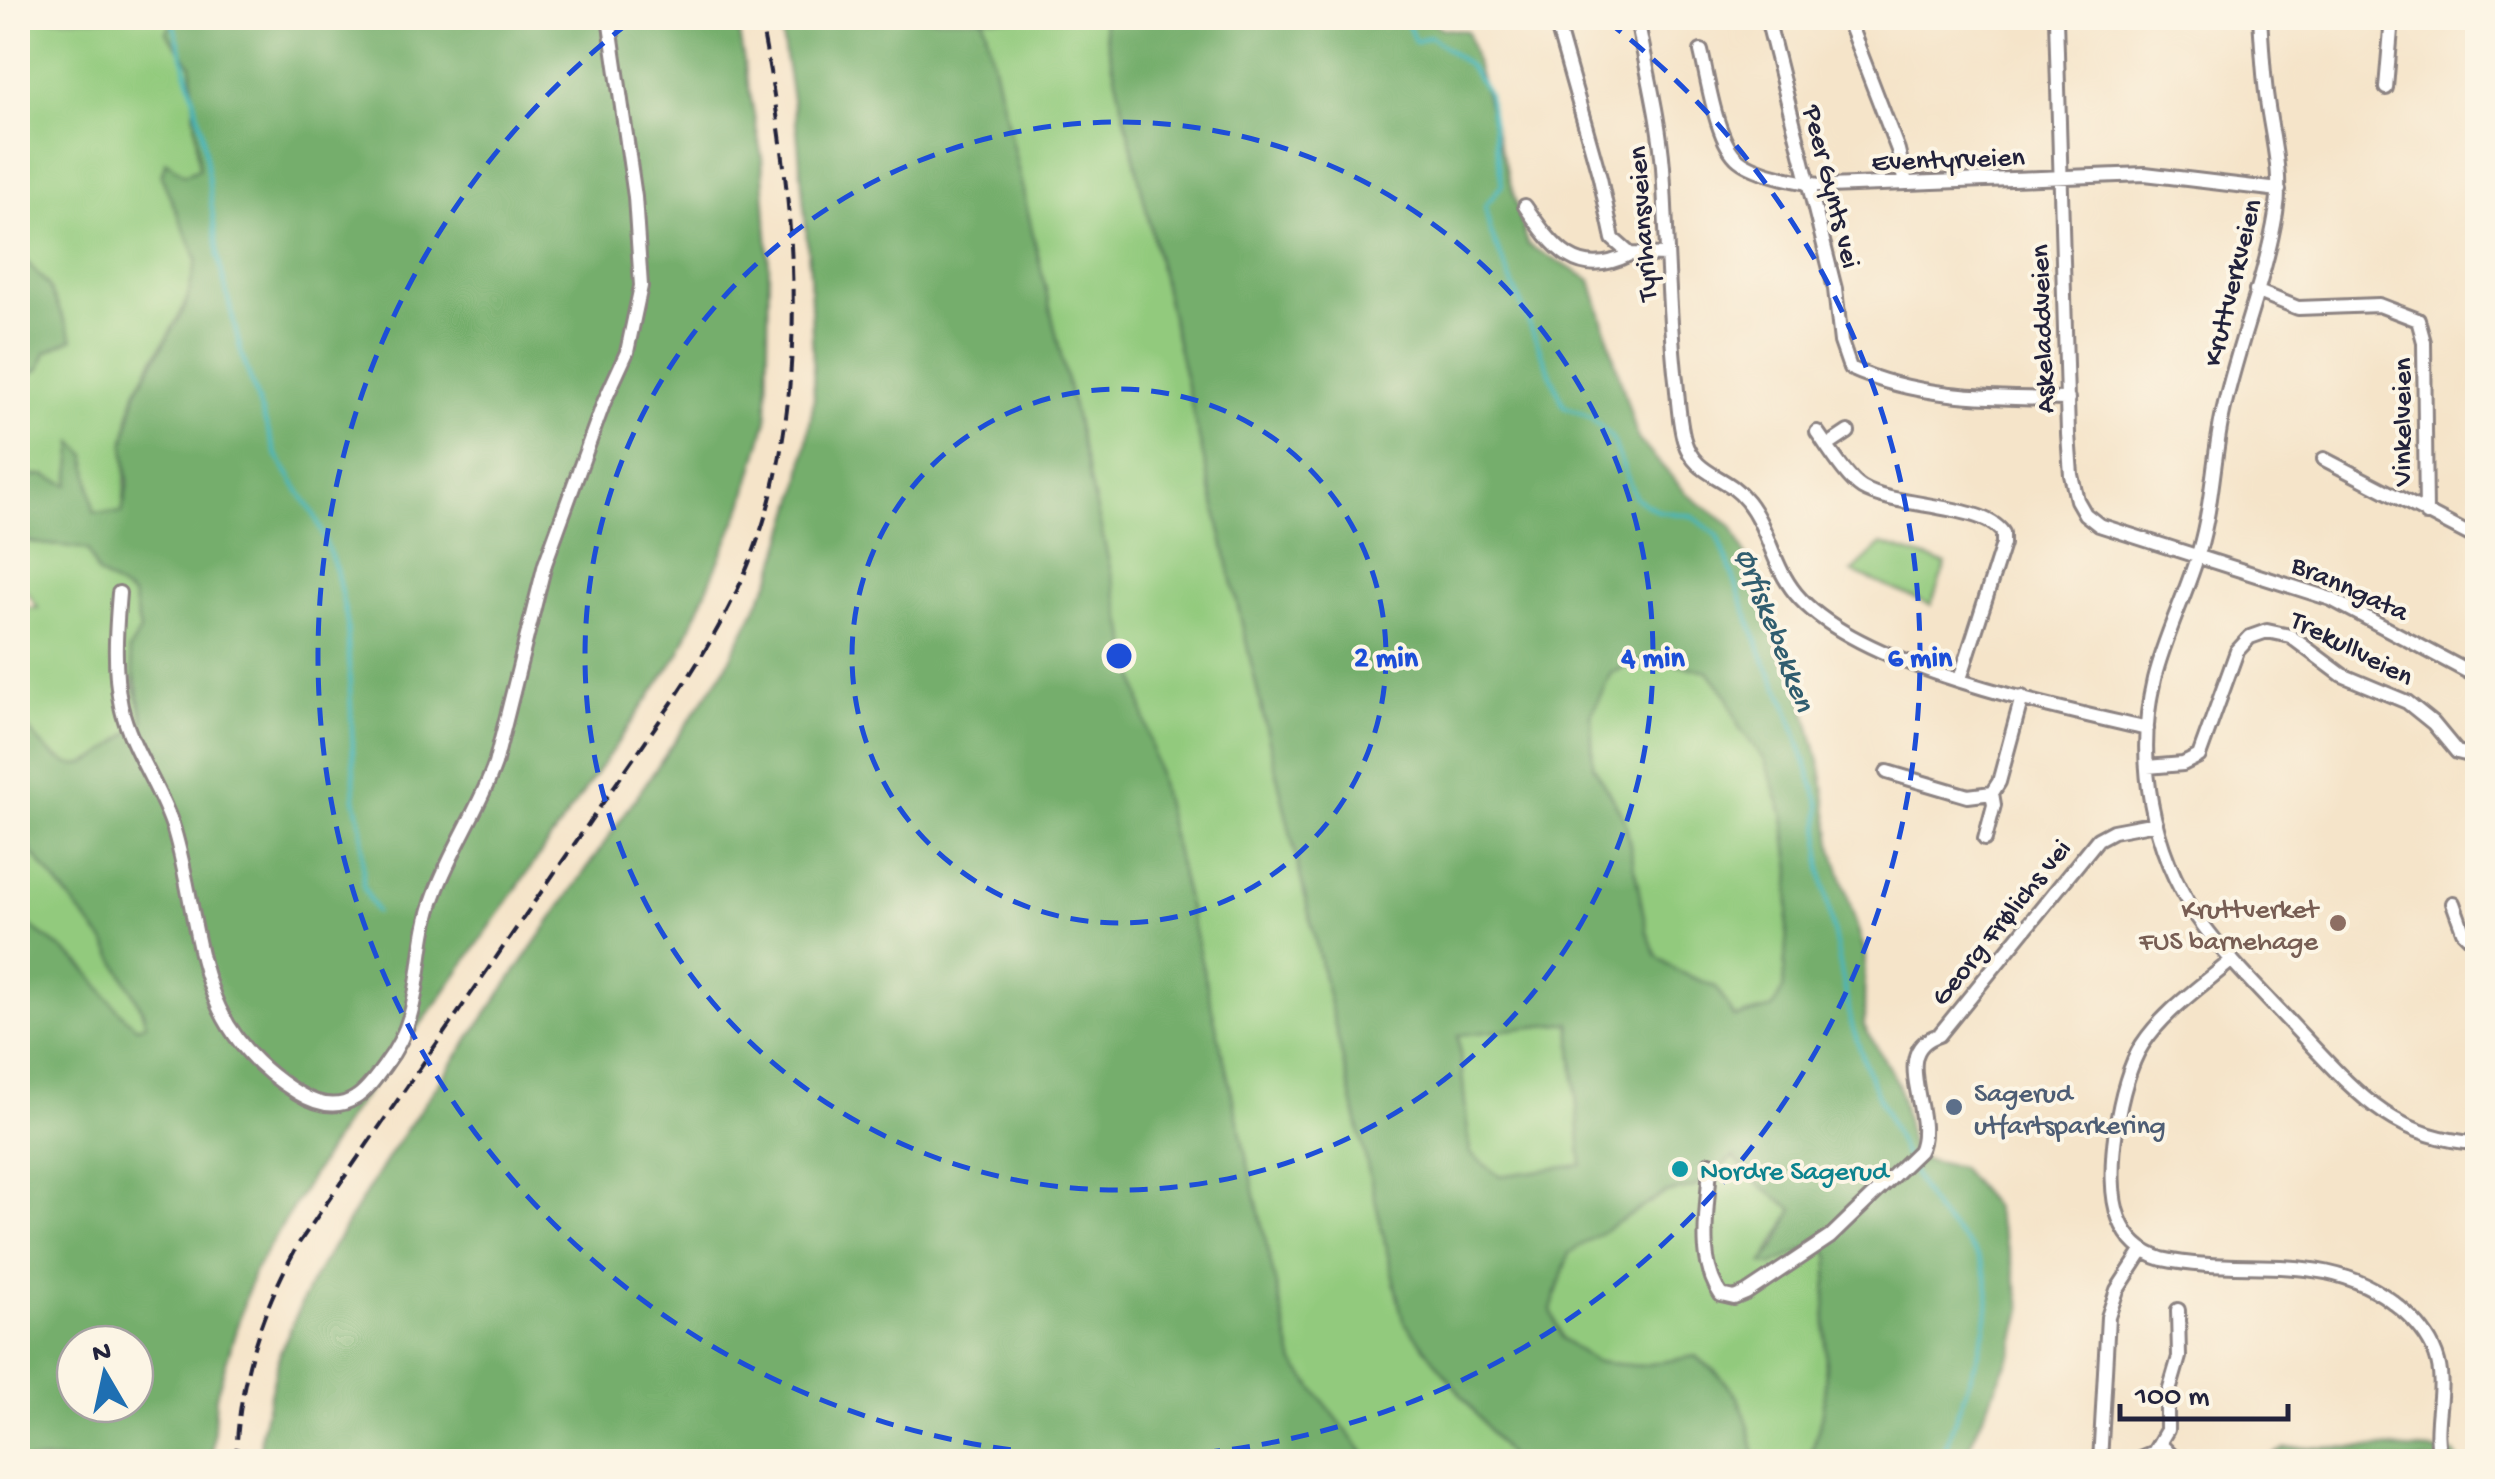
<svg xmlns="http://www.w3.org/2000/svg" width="2495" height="1479" font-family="'Gochi Hand',sans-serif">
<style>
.green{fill:#92ca7d;stroke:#5a765c;stroke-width:2.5}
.forest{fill:#75ae6c;stroke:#4c6854;stroke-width:2.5;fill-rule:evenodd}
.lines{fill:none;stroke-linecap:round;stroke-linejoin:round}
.stream{stroke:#46b6bc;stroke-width:4}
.minor-casing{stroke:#8c8382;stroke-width:18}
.minor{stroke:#fff;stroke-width:12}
.rail{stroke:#22223b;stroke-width:4;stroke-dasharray:15 8;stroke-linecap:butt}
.ring{fill:none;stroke:#1d4ed8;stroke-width:5;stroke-dasharray:18 12}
.education-dot{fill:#8d6e63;stroke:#fcf5e5;stroke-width:4}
.service-dot{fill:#5c6f8a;stroke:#fcf5e5;stroke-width:4}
.culture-dot{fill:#0f9aa8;stroke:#fcf5e5;stroke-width:4}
.labels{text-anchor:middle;stroke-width:8;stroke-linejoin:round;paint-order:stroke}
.street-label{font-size:28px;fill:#22223b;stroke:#fcf5e5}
.education-label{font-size:28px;fill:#785e54;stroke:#fcf5e5;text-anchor:end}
.service-label{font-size:28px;fill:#4e5e75;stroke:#fcf5e5;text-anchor:start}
.culture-label{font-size:28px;fill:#0d838f;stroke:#fcf5e5;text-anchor:start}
.water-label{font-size:30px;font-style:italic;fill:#305d6f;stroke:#fcf5e5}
.centre{fill:#1d4ed8;stroke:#fcf5e5;stroke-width:5}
.ring-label{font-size:30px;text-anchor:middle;font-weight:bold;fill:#1d4ed8;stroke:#fcf5e5;stroke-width:8;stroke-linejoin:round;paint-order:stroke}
</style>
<rect width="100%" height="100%" fill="#fcf5e5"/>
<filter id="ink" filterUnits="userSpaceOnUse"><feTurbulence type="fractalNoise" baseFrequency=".01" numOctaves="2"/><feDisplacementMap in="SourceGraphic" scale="20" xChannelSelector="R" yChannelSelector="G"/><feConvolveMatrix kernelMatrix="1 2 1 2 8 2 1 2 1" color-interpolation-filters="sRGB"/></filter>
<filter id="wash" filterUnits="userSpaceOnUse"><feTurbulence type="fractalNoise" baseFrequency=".0048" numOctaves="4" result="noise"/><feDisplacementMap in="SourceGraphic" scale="40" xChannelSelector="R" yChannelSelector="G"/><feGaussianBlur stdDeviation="2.25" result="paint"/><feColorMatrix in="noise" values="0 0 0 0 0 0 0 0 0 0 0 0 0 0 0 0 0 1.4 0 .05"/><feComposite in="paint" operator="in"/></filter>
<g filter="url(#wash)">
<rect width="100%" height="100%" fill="#f5e4c9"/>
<!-- green -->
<path class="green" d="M18 18H177L166 32 191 65 199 170 184 175 161 176C168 193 196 246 196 261 196 306 152 352 136 393 120 433 130 472 122 513H94L86 455 74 444 69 486 44 475 18 478V373H31L46 352 70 339 48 285 25 260 18 245Z
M983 18H1102L1403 1320 1513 1461H1370L1294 1364Z
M18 537C39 548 65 543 88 550L98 574 133 596 140 631 133 683 144 721 89 765 74 767 42 747 18 717V608H38L27 591 18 586Z
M1882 544 1946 564 1931 605 1852 572Z
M1645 659 1708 671 1728 697 1739 727 1765 760 1784 816 1791 870 1783 989 1773 1008 1735 1018 1716 987 1677 971 1657 956 1647 932 1625 821 1593 765 1591 715 1611 673Z
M18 835C64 892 125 952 146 1025L137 1028C108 1006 102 983 80 963 58 944 39 936 18 914Z
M1570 1023 1582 1165 1498 1176 1470 1153 1458 1034Z
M1734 1156 1757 1183 1793 1209 1763 1263 1819 1243 1830 1256C1818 1328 1839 1391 1807 1461H1756C1745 1407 1742 1390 1696 1356L1640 1366 1595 1362 1562 1338 1551 1310 1568 1253 1665 1193 1695 1187Z"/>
<!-- forest -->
<path class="forest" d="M177 18H736L762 158 769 265 767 420 743 505 679 654 437 1003 349 1115 253 1273 216 1396 212 1461H18V914C39 936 58 944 79 963 102 983 108 1006 137 1027L146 1024 142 1009 106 944 18 835V717C75 788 81 772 144 721L129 650 140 631 133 596 98 574 88 550C65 543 39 548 18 537V478L44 475 69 485 74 442 86 455 94 512 122 513 128 483 124 445 136 392 185 307 197 259 161 176 166 161 184 175 199 169 191 65 166 32ZM75 1344H135V1404H75Z
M779 18H983L1294 1363 1370 1461H260L261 1433 280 1352 310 1284 391 1152 724 670 773 574 799 488 814 399 810 273 797 130Z
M1102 18H1426L1441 28 1467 31 1528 245 1591 280 1638 439 1688 495 1732 526 1793 661 1822 773 1833 849 1865 952 1864 1026 1898 1083 1912 1147 1921 1159 1960 1167 1993 1206 2010 1256 2022 1309 2012 1352 1969 1447 1967 1461H1807C1839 1391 1818 1328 1830 1256L1819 1243 1771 1265 1763 1263 1777 1244 1793 1209 1757 1183 1734 1157 1695 1187 1665 1193 1569 1253 1551 1310 1562 1338 1595 1362 1640 1366 1695 1356C1742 1390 1745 1407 1756 1461H1513L1403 1320ZM1645 659 1708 671 1728 697 1739 727 1765 760 1784 816 1791 870 1783 989 1773 1008 1735 1018 1716 987 1677 971 1657 956 1647 932 1625 820 1593 765 1591 715 1611 673ZM1570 1023 1582 1165 1499 1176 1470 1153 1458 1035Z
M18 245 25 260 48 285 73 339 46 352 40 369 31 373H18Z
M2382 1447 2455 1453 2458 1461 2272 1462V1455L2286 1448Z"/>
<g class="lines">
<!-- stream -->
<path class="stream" d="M172 18 202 128 218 257 241 352 276 454 316 518 336 570 347 621 355 799 362 829 363 886 376 912
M1405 18 1415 42 1430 36 1470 67 1488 93 1502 185 1485 206 1490 231 1564 406 1590 417 1611 437 1635 497 1658 511 1692 516 1718 536 1765 662 1785 701 1820 805 1821 869 1852 1026 1871 1080 1905 1156
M1910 1167C1918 1181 1924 1196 1933 1208 1948 1229 1972 1241 1983 1267 2005 1324 1954 1403 1942 1462"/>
</g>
</g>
<g filter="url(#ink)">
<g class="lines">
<!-- minor casing -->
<g class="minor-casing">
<path id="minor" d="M1555 18 1600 178 1613 239 1630 254 1667 255
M1637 18C1646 67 1659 117 1663 167 1667 235 1668 304 1675 372 1678 394 1678 418 1684 440 1695 477 1726 474 1747 501 1769 529 1772 565 1796 594 1857 667 2054 707 2147 729
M1767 18 1835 289 1841 342 1850 368C1918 399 1994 398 2068 399
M1847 18 1898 150 1906 183
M2056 18 2068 434 2071 475 2077 500 2085 514 2099 525 2331 599 2478 677
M2260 18C2262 45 2263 73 2267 100 2272 138 2283 175 2276 213 2265 282 2236 348 2222 417 2213 462 2212 507 2199 551 2186 595 2165 635 2154 679 2135 760 2151 849 2198 918 2227 959 2264 994 2298 1031 2353 1089 2392 1139 2478 1143
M1701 51C1708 79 1716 142 1739 160 1758 175 1804 183 1828 186L2145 174 2279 190
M2386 88 2392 18
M1525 206C1554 248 1577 281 1630 254
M2256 291 2298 308 2379 305 2418 320 2424 342 2426 514
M1817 432C1828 447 1847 479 1862 488 1895 508 1983 503 2003 533V544L1960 679
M1827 446 1848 432
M2324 459 2478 539
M119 593C116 629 113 669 121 706 131 750 160 786 174 830 205 936 190 1027 298 1093 316 1104 336 1110 355 1098 367 1091 377 1076 385 1065 428 1009 412 954 435 894 452 848 479 809 495 764L545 564 604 402 627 352 641 286 635 197 609 18
M2147 767 2183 764 2199 756 2237 651 2250 637 2267 631 2290 636 2342 675 2407 702 2433 723 2457 752 2478 757
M1887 772 1968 796 1992 793
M1985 839 1994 805 1992 793 1999 782 2022 697
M2453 903 2463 931 2478 946
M2232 960C2202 986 2164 1011 2142 1045 2119 1080 2103 1179 2119 1218 2127 1239 2142 1253 2162 1259 2246 1277 2328 1247 2399 1307 2415 1320 2429 1336 2436 1355 2449 1391 2429 1426 2442 1462
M1710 1163C1709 1204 1695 1258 1721 1295L1734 1298 1746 1293 1830 1237 1919 1151C1937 1114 1887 1051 1939 1035L2098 839 2113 831 2156 823
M2161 1445 2178 1462
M2100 1462 2108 1317 2117 1290 2143 1250
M2130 1462 2154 1452 2167 1430V1398L2179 1357 2178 1310"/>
</g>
<!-- minor -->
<use href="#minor" class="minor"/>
<!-- rail -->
<path class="rail" d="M236 1462C238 1382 260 1312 299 1243L671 704C702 657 731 610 751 558 816 391 794 189 760 18"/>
</g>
</g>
<!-- distance rings -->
<g class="ring">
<circle cx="1119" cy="656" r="267"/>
<circle cx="1119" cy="656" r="534"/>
<path d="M1607 21A801 801 0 1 1 631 21"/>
</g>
<!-- markers -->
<circle class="education-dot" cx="2338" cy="923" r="10"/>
<circle class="service-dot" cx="1954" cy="1107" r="10"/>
<circle class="culture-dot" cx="1680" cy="1169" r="10"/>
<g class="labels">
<!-- street labels -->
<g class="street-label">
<text transform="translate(1948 157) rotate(-2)" y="10">Eventyrveien</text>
<text transform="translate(1834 186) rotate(76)" y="10">Peer Gynts vei</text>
<text transform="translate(1640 224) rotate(-94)" y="10">Tyrihansveien</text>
<text transform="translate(2230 282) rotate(-76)" y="10">Kruttverkveien</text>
<text transform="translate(2040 329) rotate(-92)" y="10">Askeladdveien</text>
<text transform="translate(2400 422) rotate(-90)" y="10">Vinkelveien</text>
<text transform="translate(2351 586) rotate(24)" y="10">Branngata</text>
<text transform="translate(2353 646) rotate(27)" y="10">Trekullveien</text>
<text transform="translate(1999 921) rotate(-51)" y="10">Georg Frølichs vei</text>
</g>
<!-- education labels -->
<g class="education-label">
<text x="2318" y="917">Kruttverket<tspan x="2318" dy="32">FUS barnehage</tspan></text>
</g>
<!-- service labels -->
<g class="service-label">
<text x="1974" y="1101">Sagerud<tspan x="1974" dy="32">utfartsparkering</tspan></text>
</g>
<!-- culture labels -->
<g class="culture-label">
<text x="1700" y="1179">Nordre Sagerud</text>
</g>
<!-- water labels -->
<g class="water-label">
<text transform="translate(1777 629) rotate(69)" y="10">Ørfiskebekken</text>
</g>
</g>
<circle cx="1119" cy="656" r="15" class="centre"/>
<g class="ring-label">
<text x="1386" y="666">2 min</text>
<text x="1653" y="666">4 min</text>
<text x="1920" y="666">6 min</text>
</g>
<!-- margin -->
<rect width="2495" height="1479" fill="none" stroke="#fcf5e5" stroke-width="60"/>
<!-- north arrow -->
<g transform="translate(105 1374) rotate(351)"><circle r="48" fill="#fcf5e5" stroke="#a5a1a1" stroke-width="2.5"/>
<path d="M0-8L18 38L0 25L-18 38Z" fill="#1f6fb2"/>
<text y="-15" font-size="28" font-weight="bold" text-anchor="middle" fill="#22223b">N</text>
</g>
<!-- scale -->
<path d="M2120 1404v15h168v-15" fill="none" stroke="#22223b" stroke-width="5"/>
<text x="2135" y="1404" font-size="30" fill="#22223b" stroke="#fcf5e5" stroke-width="8" paint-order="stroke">100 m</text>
</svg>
